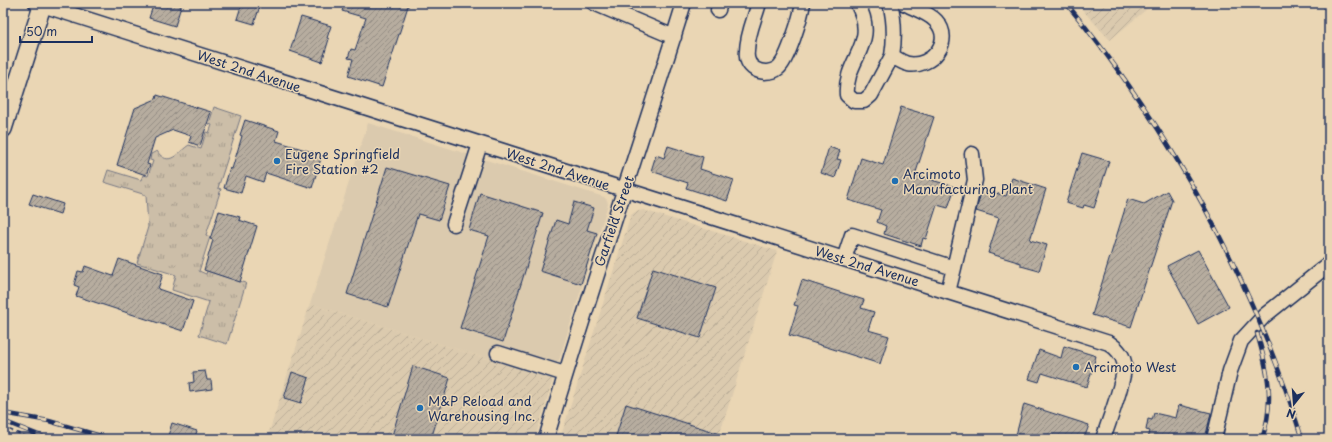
<svg xmlns="http://www.w3.org/2000/svg" width="1332" height="442" font-family="'Playpen Sans',sans-serif">
<style>
.built{fill:#dbcaae}
.industrial{fill:url(#industrial-furrows)}
.grass{fill:url(#grass-tufts);stroke:#747683}
.building{fill:url(#building-hatch);stroke:#1b2f5e}
.lines{fill:none;stroke-linecap:round;stroke-linejoin:round}
.minor-casing{stroke:#1b2f5e;stroke-width:17}
.major-casing{stroke:#1b2f5e;stroke-width:20}
.path{stroke:#1b2f5e;stroke-width:1.5;stroke-dasharray:4 3;stroke-linecap:butt}
.minor{stroke:#ead6b4;stroke-width:14}
.major{stroke:#ead6b4;stroke-width:17}
.rail-casing{stroke:#1b2f5e;stroke-width:4.5}
.rail{stroke:#ead6b4;stroke-width:3;stroke-dasharray:9;stroke-linecap:butt}
.poi-dot{fill:#1f6fb2;stroke:#ead6b4;stroke-width:1.5}
.labels{text-anchor:middle;stroke-width:3;stroke-linejoin:round;paint-order:stroke}
.street-label{font-size:13px;fill:#1b2f5e;stroke:#ead6b4}
.poi-label{font-size:13px;fill:#1b2f5e;stroke:#ead6b4;text-anchor:start}
</style>
<defs>
<pattern id="industrial-furrows" width="10" height="10" patternUnits="userSpaceOnUse"><rect width="10" height="10" fill="#dbcaae"/><path d="M-1 1l2-2M0 10L10 0M9 11l2-2" fill="none" stroke="#bbae98"/></pattern>
<pattern id="grass-tufts" width="24" height="20" patternUnits="userSpaceOnUse"><rect width="24" height="20" fill="#ccbea8"/><path d="M3 7l-1-3M5 7V3M7 7l1-3M15 17l-1-3M17 17v-4M19 17l1-3" fill="none" stroke="#a59b8c"/></pattern>
<pattern id="building-hatch" width="6" height="6" patternUnits="userSpaceOnUse"><rect width="6" height="6" fill="#b7ad9f"/><path d="M-1 1l2-2M0 6l6-6M5 7l2-2" fill="none" stroke="#948d85"/></pattern>
</defs>
<rect width="100%" height="100%" fill="#ead6b4"/>
<filter id="ink" filterUnits="userSpaceOnUse"><feTurbulence type="fractalNoise" baseFrequency=".025" numOctaves="2"/><feDisplacementMap in="SourceGraphic" scale="8" xChannelSelector="R" yChannelSelector="G"/><feConvolveMatrix kernelMatrix="1 2 1 2 8 2 1 2 1" color-interpolation-filters="sRGB"/></filter>
<g filter="url(#ink)">
<!-- built -->
<path class="built" d="M368 123 604 197 607 200 608 204 553 379 310 304Z"/>
<!-- industrial -->
<path class="industrial" d="M1076 3H1154L1110 40Z
M643 210 777 251 718 439H560L631 215 635 212Z
M310 304 553 379 535 439H267Z"/>
<!-- grass -->
<path class="grass" d="M214 107 241 116 218 188 221 189 206 235 210 237 199 271 206 274 207 271 246 283 227 344 199 335 209 302 172 290 176 275 137 263 148 227 146 195 104 182 108 170 141 180 143 175 148 176 153 161 150 160 151 154 157 151C169 169 179 151 189 145L201 149 206 132 209 133 212 125 209 124Z"/>
<!-- building -->
<path class="building" d="M154 3H182L175 26 149 18Z
M242 3H261L254 24 237 19Z
M345 3H409L382 87 348 76 353 59 348 58 351 49 355 50 366 18 342 11Z
M301 17 331 26 327 38 329 39 322 62 290 51Z
M157 95 211 112 200 146 189 142 191 136 173 130 155 138 147 164 150 165 146 175 117 165 135 108 156 99Z
M901 107 934 117 915 175 955 187 948 208 937 205 926 239 923 238 921 246 884 234 886 226 877 222 881 210 848 200 861 158 883 165Z
M245 120 279 131 276 141 322 155 312 188 266 173 263 182 246 176 241 193 224 188 230 168 232 169 242 136 240 135Z
M668 146 703 157 700 169 734 180 727 201 686 188 688 183 651 171 656 155 664 158Z
M829 147 840 151 837 159 841 160 835 178 821 173Z
M1082 153 1109 161 1094 208 1084 205 1083 208 1066 203Z
M387 167 450 186 439 220 418 214 388 307 347 294Z
M1012 178 1046 189 1030 240 1047 245 1039 271 1021 266V263L988 253 999 218 976 211 982 189 1006 196Z
M1167 191 1172 200 1131 327 1092 315 1128 199 1144 204Z
M480 193 543 213 503 342 460 328 489 236 469 230Z
M33 194 63 204 60 214 29 204Z
M574 202 594 208 587 230 597 233 581 284 540 271 556 220 568 224Z
M219 211 240 217 239 220 257 226 240 282 204 270 213 240 210 239Z
M1198 250 1229 307 1198 324 1167 266Z
M119 259 163 274 158 289 193 301 183 331 76 296 79 287 74 285 78 271 83 272 85 266 113 276Z
M653 268 716 288 700 338 637 318Z
M802 280 864 300 861 308 874 312 868 330 889 336 880 364 789 335 798 306 794 305Z
M1064 346 1096 356 1087 387 1042 373 1039 382 1029 379 1039 350 1061 358Z
M413 366 450 378 431 439H391Z
M205 371 207 380H211L212 389 190 392 189 383 194 382 193 372Z
M292 372 309 378 301 403 284 398Z
M626 404 730 437 729 439H615Z
M1024 404 1089 425 1084 439H1015Z
M1179 405 1211 413 1205 439H1148L1150 431 1146 430 1148 419 1152 420 1154 413 1176 418Z
M172 423 197 431 194 439H167Z"/>
<g class="lines">
<!-- minor casing -->
<g class="minor-casing">
<path id="minor" d="M36 3 1109 343C1116 348 1122 353 1124 362 1127 374 1108 424 1103 439
M594 3 674 37
M759 3C755 18 747 35 747 51 746 58 748 65 755 69 761 73 772 73 778 68 788 60 801 16 803 3
M857 3C880 45 844 58 847 95L854 101H864L871 95 892 56
M890 3C895 22 895 37 892 56 897 59 903 63 908 64 932 68 954 41 936 21 929 13 913 8 904 3
M718 10 720 3
M454 224 480 144
M844 259 852 235 954 268 948 292
M954 268 975 180 972 154
M498 353 565 374
M546 439C589 293 639 149 684 3
M1214 439 1230 371 1241 341 1264 316 1329 264"/>
</g>
<!-- major casing -->
<g class="major-casing">
<path id="major" d="M3 129 43 3"/>
</g>
<!-- path -->
<path class="path" d="M3 427 32 439"/>
<!-- minor -->
<use href="#minor" class="minor"/>
<!-- major -->
<use href="#major" class="major"/>
<!-- rail casing -->
<g class="rail-casing">
<path id="rail" d="M1066 3C1172 131 1253 280 1302 439
M1257 333C1268 371 1275 401 1262 439
M3 413 49 421 111 439
M3 421 49 439
M3 437 7 439"/>
</g>
<!-- rail -->
<use href="#rail" class="rail"/>
</g>
</g>
<!-- markers -->
<g class="poi-dot">
<circle cx="277" cy="161" r="4"/>
<circle cx="895" cy="181" r="4"/>
<circle cx="1076" cy="367" r="4"/>
<circle cx="420" cy="408" r="4"/>
</g>
<g class="labels">
<!-- street labels -->
<g class="street-label">
<text transform="translate(249 71) rotate(18)" y="5">West 2nd Avenue</text>
<text transform="translate(558 169) rotate(18)" y="5">West 2nd Avenue</text>
<text transform="translate(614 221) rotate(-71)" y="5">Garfield Street</text>
<text transform="translate(867 266) rotate(17)" y="5">West 2nd Avenue</text>
</g>
<!-- poi labels -->
<g class="poi-label">
<text x="285" y="159">Eugene Springfield<tspan x="285" dy="15">Fire Station #2</tspan></text>
<text x="903" y="179">Arcimoto<tspan x="903" dy="15">Manufacturing Plant</tspan></text>
<text x="1084" y="372">Arcimoto West</text>
<text x="428" y="406">M&amp;P Reload and<tspan x="428" dy="15">Warehousing Inc.</tspan></text>
</g>
</g>
<!-- margin -->
<rect width="1332" height="442" fill="none" stroke="#ead6b4" stroke-width="16"/>
<rect x="8" y="8" width="1316" height="426" fill="none" stroke="#1b2f5e" stroke-width="1.5" filter="url(#ink)"/>
<!-- north arrow -->
<g transform="translate(1294 404) rotate(197)" stroke="#ead6b4" stroke-width="3" paint-order="stroke">
<path d="M0-3L7 15L0 10L-7 15Z" fill="#1b2f5e"/>
<text y="-6" font-size="11" font-weight="bold" text-anchor="middle" fill="#1b2f5e">N</text>
</g>
<!-- scale -->
<path d="M20 36v6h72v-6" fill="none" stroke="#1b2f5e" stroke-width="2"/>
<text x="26" y="36" font-size="12" fill="#1b2f5e" stroke="#ead6b4" stroke-width="3" paint-order="stroke">50 m</text>
</svg>
